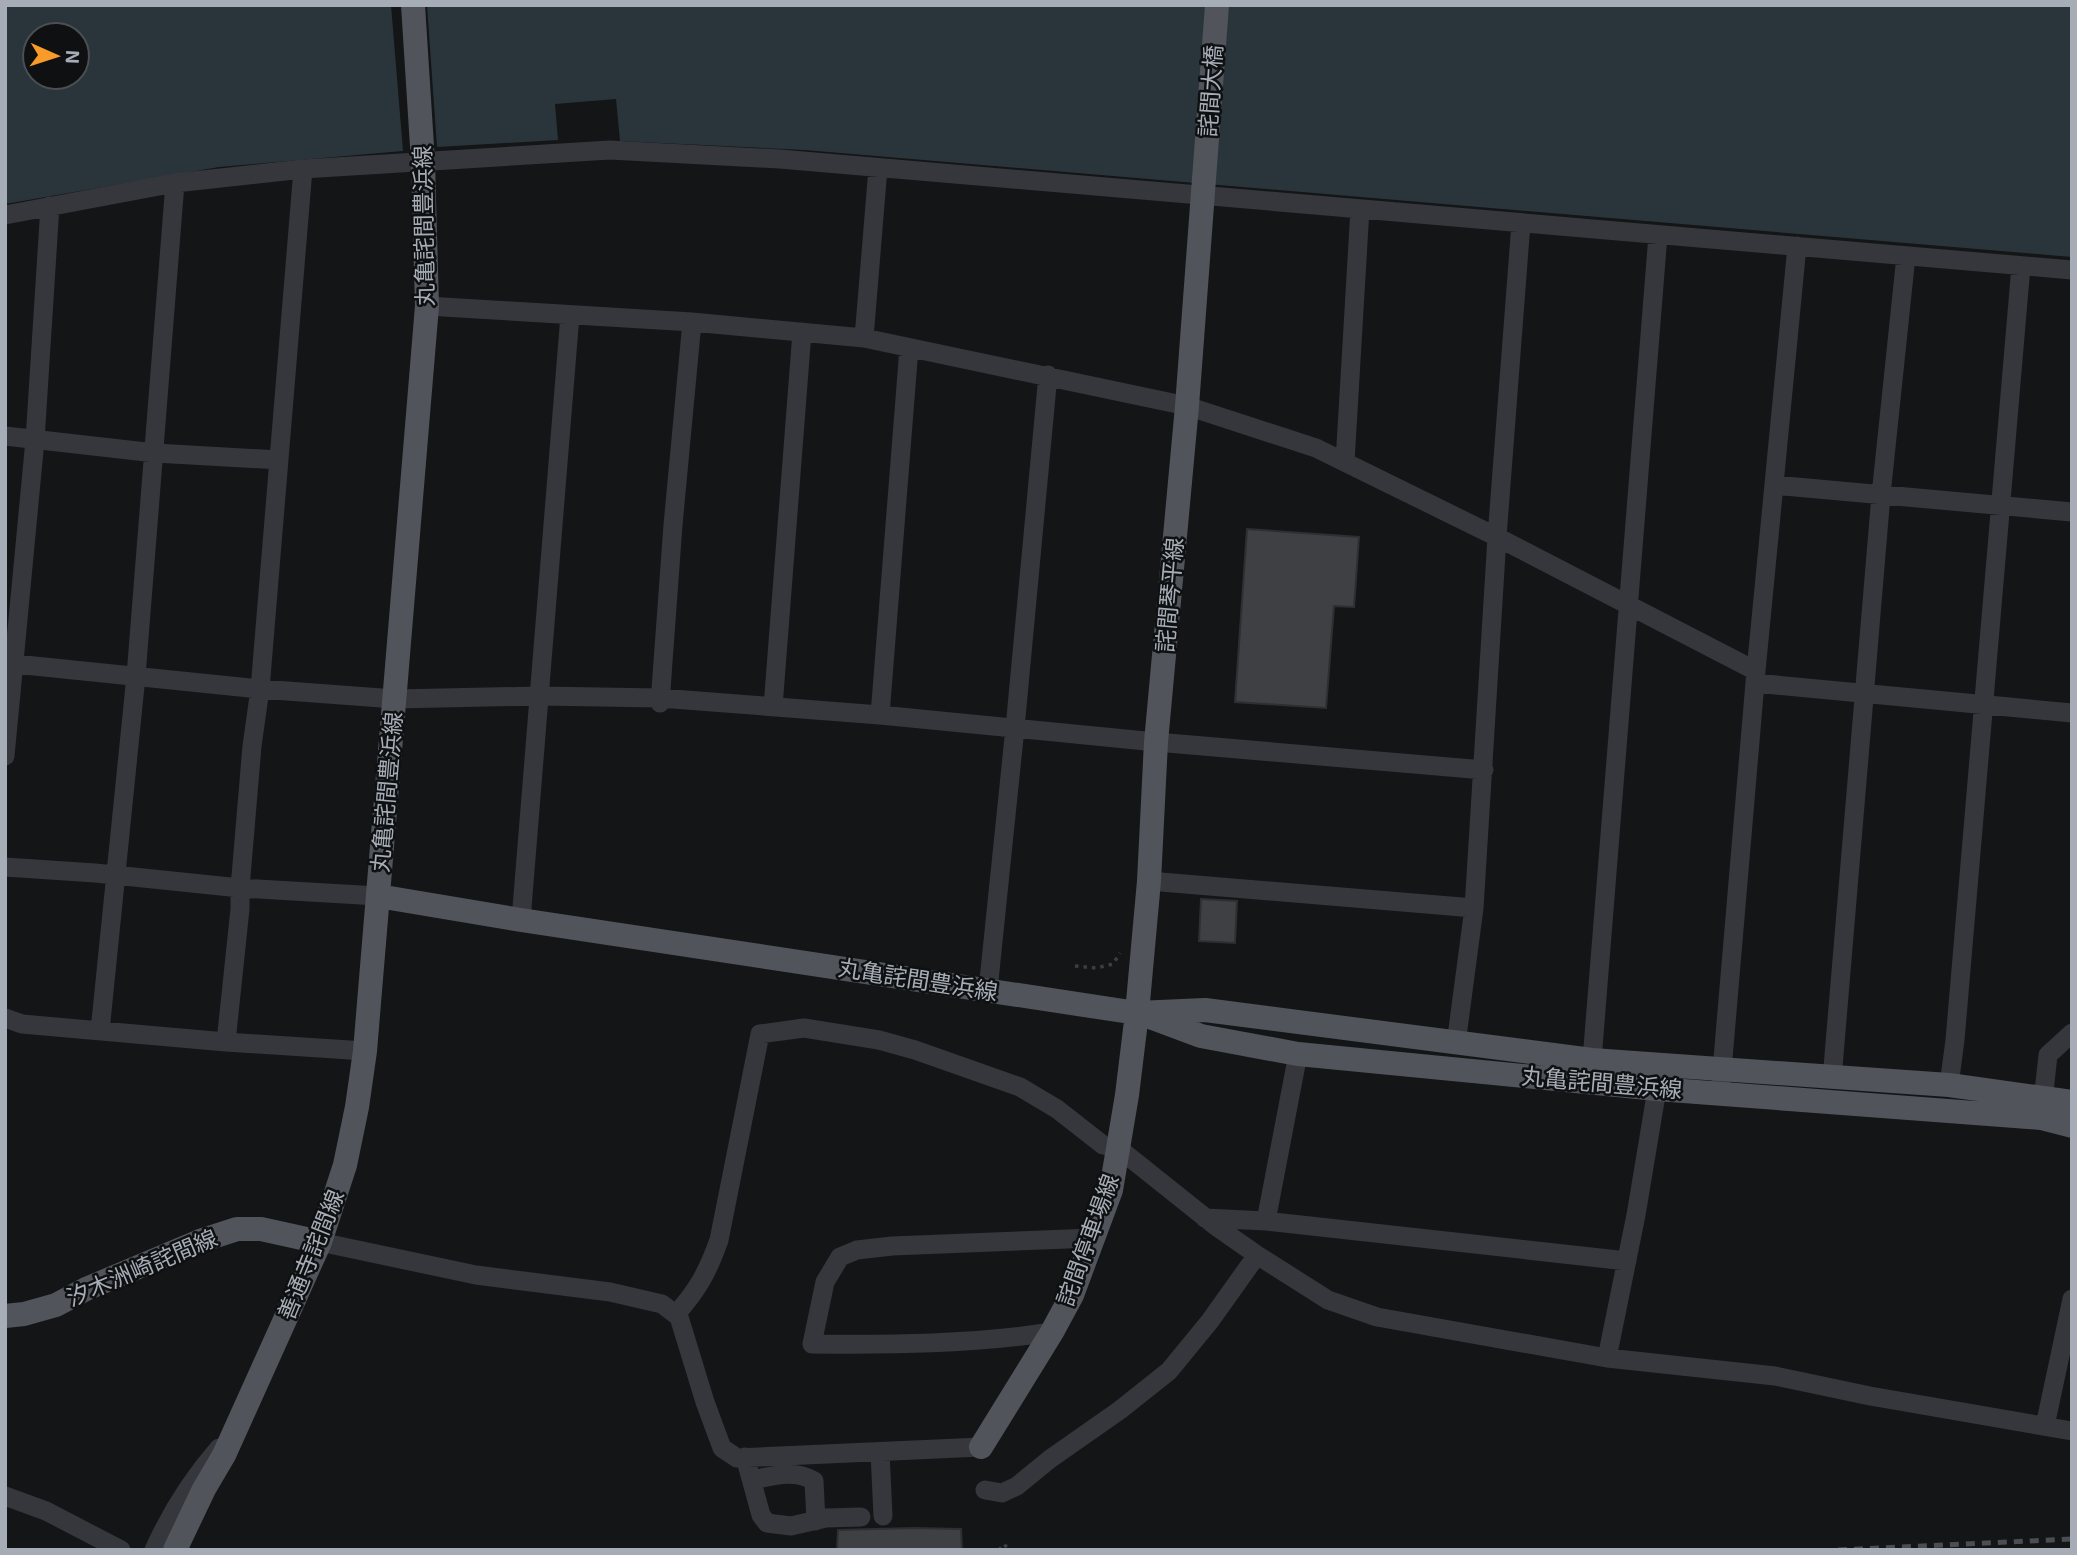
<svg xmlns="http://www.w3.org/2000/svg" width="2077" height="1555" font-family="'Exo 2','Noto Sans JP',sans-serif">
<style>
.water{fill:#2a353b;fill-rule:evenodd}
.building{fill:#3e4043;stroke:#2e2f32;stroke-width:2}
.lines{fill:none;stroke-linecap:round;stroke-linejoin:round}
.path{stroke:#3b3e43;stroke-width:3.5;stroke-dasharray:3.5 5;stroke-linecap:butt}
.minor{stroke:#35373c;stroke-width:19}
.major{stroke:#51545b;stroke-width:24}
.rail{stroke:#4a4d53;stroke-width:5;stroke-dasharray:9 7;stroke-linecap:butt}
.labels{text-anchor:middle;stroke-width:5;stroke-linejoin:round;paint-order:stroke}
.street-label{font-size:23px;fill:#a6adb7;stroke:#0f1011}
</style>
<rect width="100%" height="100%" fill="#141516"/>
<!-- water -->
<path class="water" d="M5 5H391L403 151 219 167 5 204ZM35 35H77V77H35Z
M427 5H2072V257L805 150 620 141 616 99 555 104 558 140 437 147Z"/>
<!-- building -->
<path class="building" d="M1247 529 1359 537 1354 607 1334 606 1326 708 1235 702Z
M1201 899 1237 901 1235 943 1199 941Z
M914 1528 961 1529 962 1550H837L838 1530Z"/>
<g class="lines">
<!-- path -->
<path class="path" d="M1075 966 1096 968 1113 964 1120 953
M999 1550 1004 1544 1009 1550"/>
<!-- minor -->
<path class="minor" d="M5 215 175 183 303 169 610 150 780 159 2072 270
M427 306 692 322 864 338 1187 406 1316 448 1497 537 1756 671
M864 338 878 168
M5 436 155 453 279 460
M1345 462 1360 209
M1774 485 2072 512
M5 663 260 689 395 699 540 696 660 698 880 715 1156 742 1484 770
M1755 683 2072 713
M660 703 673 525 692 322
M773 707 802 332
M880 715 909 348
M5 756 35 440 50 206
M5 867 95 873 240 888 378 896
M1149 881 1474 908
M521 920 570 315
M988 990 1015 728 1048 375
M5 1018 22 1024 226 1042 365 1051
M100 1031 136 676 175 183
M226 1042 240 909V888L252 746 260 689 303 169
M1456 1044 1474 908 1497 537 1521 223
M1592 1060 1658 235
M1832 1079 1881 495 1906 256
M1721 1082 1756 671 1797 246
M1949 1085 1955 1040 2021 266
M2042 1110 2048 1055 2072 1033
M1205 1218 1266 1221 1627 1261
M1266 1221 1298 1054
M320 1242 476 1275 610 1292 662 1304 679 1317 705 1402 722 1448 737 1458 981 1447
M676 1314C698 1290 708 1271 719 1240L760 1034 804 1028 879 1040 915 1050 1020 1087 1057 1109 1103 1145 1118 1148 1217 1227 1257 1255 1328 1300 1377 1317 1607 1358 1775 1376 1870 1396 2072 1431
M1052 1332C973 1344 891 1345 812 1344L825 1282 840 1257 857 1250 892 1246 1093 1238
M1607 1358 1636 1215 1657 1089
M2045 1426 2072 1299
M880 1452 883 1516
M745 1457 761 1515 767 1523 791 1526 826 1518 861 1517
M752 1480C773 1476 794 1469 814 1481L816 1521
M985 1490 1002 1493 1017 1486 1050 1459 1120 1410 1169 1371 1210 1321 1257 1255
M5 1496 46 1511 121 1550
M154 1550C171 1512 192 1479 219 1448"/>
<!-- major -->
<path class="major" d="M378 896 521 920 1137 1013 1205 1010 1592 1060 1949 1085 2072 1102
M1150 1017 1201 1036 1298 1054 1657 1089 2041 1118 2072 1126
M5 1316 24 1314 56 1305 86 1289 200 1241 237 1229H261L320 1242
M981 1447 1052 1332 1072 1295 1111 1190 1127 1095 1137 1013 1149 881 1156 742 1187 406 1217 5
M175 1550 204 1489 224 1455 320 1242 345 1165 357 1107 365 1051 427 306 423 162 413 5"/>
<!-- rail -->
<path class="rail" d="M1838 1550 2072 1539"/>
</g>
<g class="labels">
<!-- street labels -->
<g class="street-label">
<text transform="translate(1211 91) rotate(-86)" y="8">詫間大橋</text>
<text transform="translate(424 226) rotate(-91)" y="8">丸亀詫間豊浜線</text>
<text transform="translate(1170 595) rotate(-85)" y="8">詫間琴平線</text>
<text transform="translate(387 792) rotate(-85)" y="8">丸亀詫間豊浜線</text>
<text transform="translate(918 980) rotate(9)" y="8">丸亀詫間豊浜線</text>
<text transform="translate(1602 1083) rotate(5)" y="8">丸亀詫間豊浜線</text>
<text transform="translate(1088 1240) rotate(-70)" y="8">詫間停車場線</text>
<text transform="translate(311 1255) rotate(-68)" y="8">善通寺詫間線</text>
<text transform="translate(142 1268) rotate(-23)" y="8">汐木洲崎詫間線</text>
</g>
</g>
<!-- border -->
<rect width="2077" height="1555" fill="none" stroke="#a6adb7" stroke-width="14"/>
<!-- north arrow -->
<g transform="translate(56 56) rotate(93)"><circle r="33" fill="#0f1011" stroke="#4b4f53" stroke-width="2"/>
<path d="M0-5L12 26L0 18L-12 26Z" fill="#f99b29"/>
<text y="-10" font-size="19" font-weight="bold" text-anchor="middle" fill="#a6adb7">N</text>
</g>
</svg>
